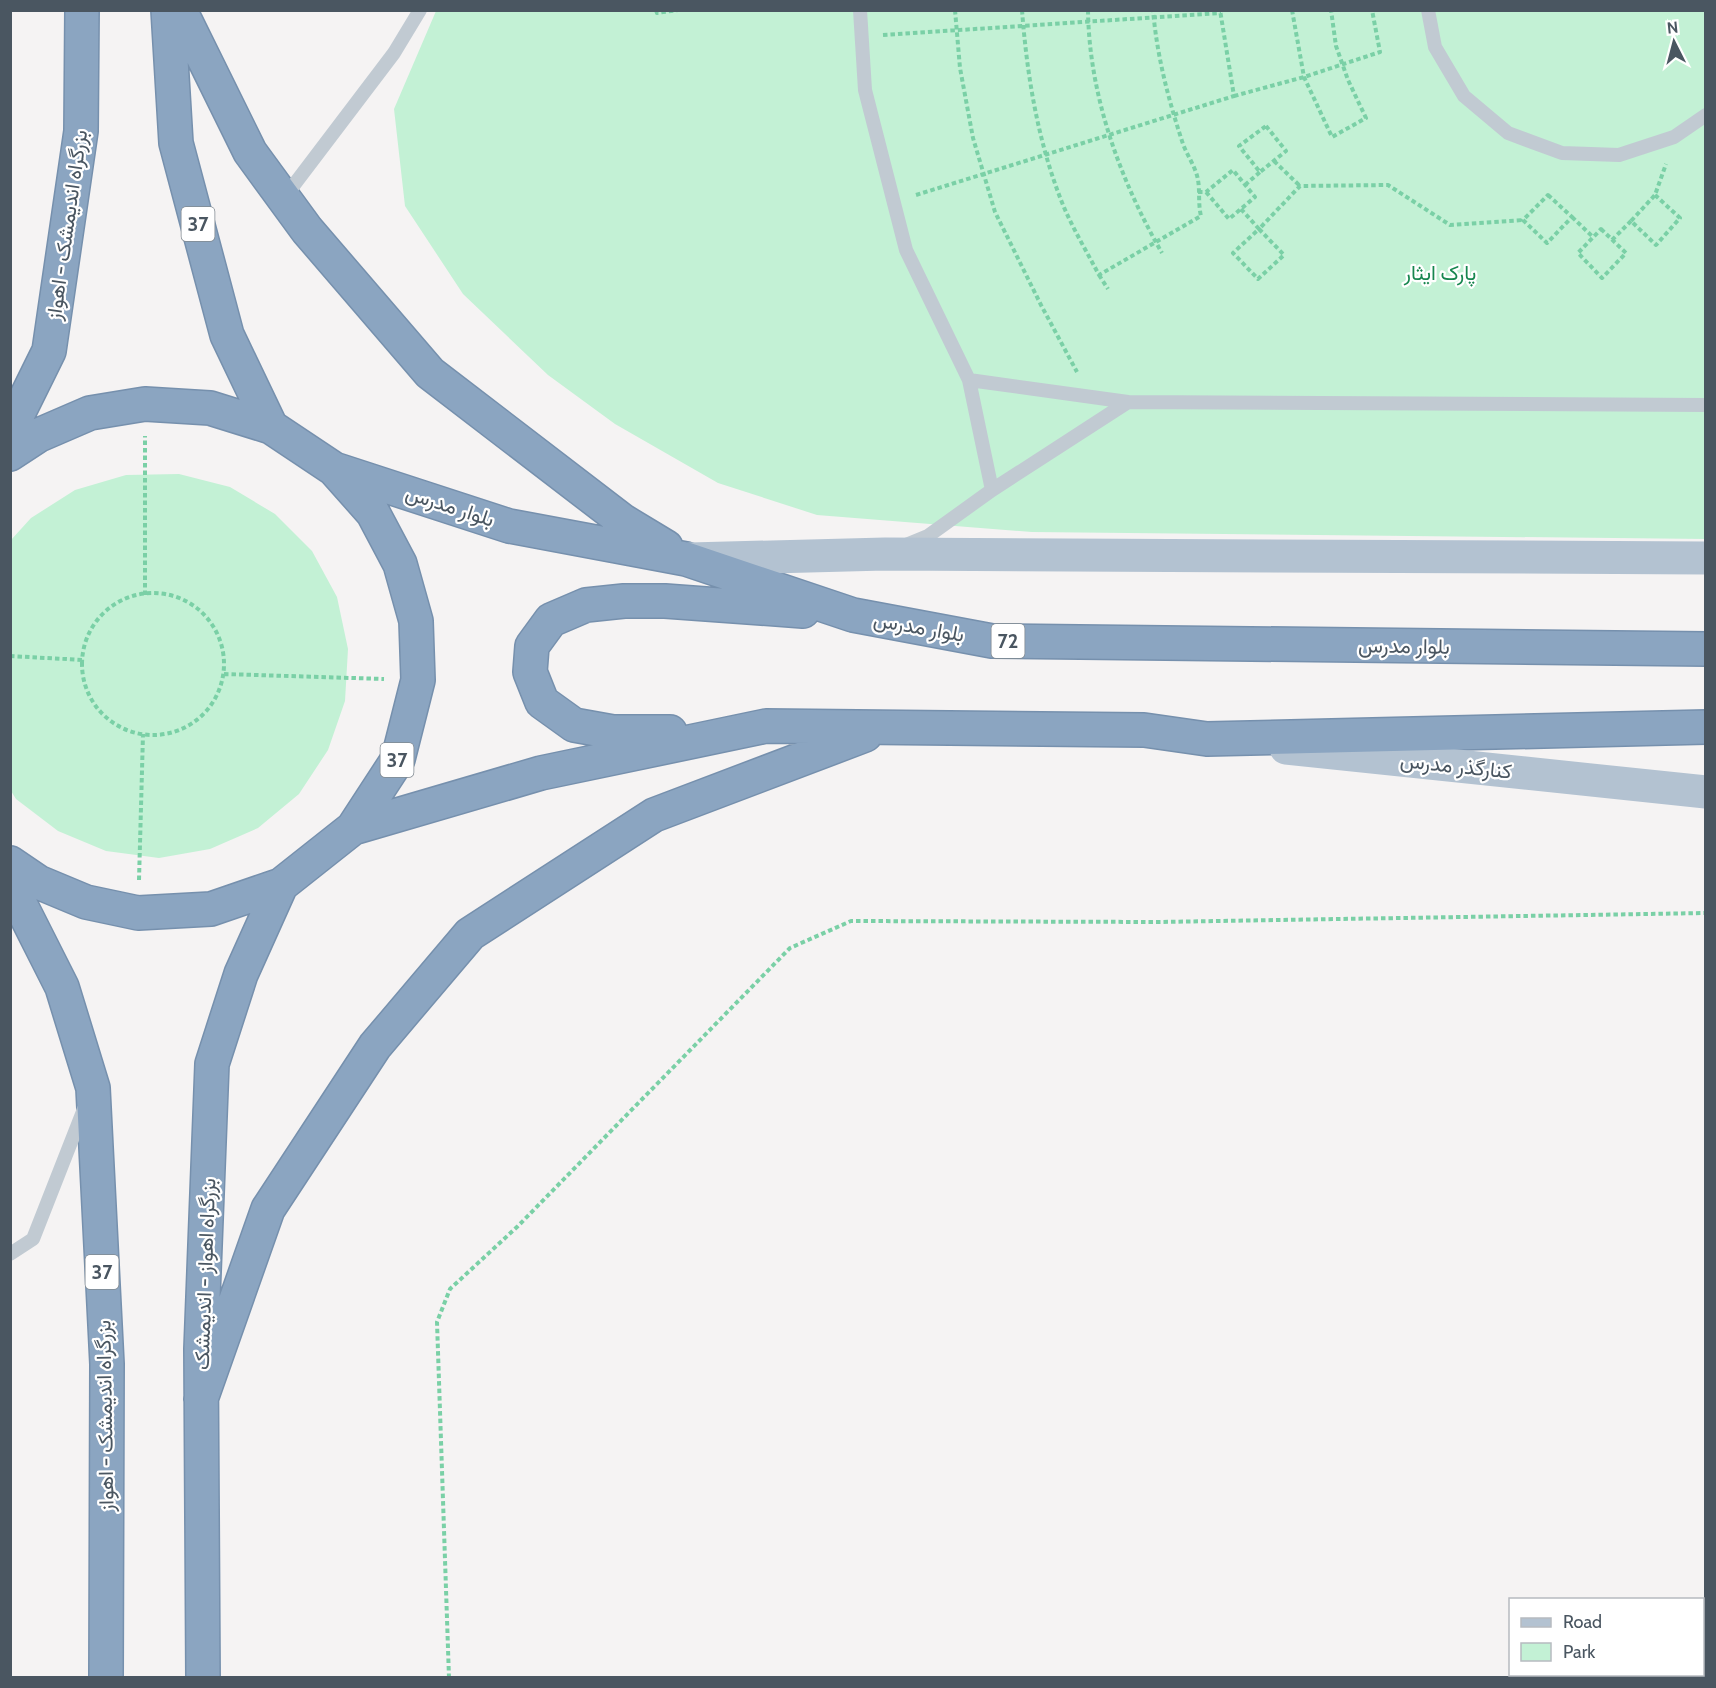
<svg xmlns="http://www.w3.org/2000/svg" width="1716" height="1688" font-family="Cabin,Vazirmatn,sans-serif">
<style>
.green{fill:#c3f1d5}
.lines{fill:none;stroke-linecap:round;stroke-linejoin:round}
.highway-casing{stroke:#7690ad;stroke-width:36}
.path{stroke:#7ad0a6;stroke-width:4;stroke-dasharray:4.5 3;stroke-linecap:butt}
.lane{stroke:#c1cad2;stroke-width:14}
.primary{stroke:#b3c2d1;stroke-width:33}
.highway{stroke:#8ba5c1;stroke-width:33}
.labels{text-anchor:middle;stroke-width:4.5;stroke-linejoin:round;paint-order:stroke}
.shield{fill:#fff;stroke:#808990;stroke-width:1.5}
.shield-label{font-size:20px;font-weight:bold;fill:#4a5661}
.street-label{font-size:21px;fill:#4a5661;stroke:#fff}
.park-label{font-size:21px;fill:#17864f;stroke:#fff}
</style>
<rect width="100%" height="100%" fill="#f5f3f3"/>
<!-- green -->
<path class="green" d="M436 11H1705V539L1032 532 817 515 718 483 615 424 548 375 463 294 405 206 394 109Z
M179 474 230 487 275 514 312 551 337 597 348 649 345 701 328 750 299 794 258 828 210 849 159 858 106 851 58 831 16 799 11 791V540L31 518 75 490 126 475Z"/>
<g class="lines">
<!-- highway casing -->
<g class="highway-casing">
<path id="highway" d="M168 10 176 143 227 335 271 427
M180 10 250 152 307 230 430 373 623 521 666 547
M10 430 49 351 81 131 82 10
M10 454 39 435 90 413 145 404 210 408 271 427 334 469 373 513 400 564 416 621 418 680 398 759 353 828 281 885 211 909 138 913 86 902 38 882 10 863
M334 469 509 526 686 559 853 615 992 641 1706 649
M670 732H613L574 725 542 702 530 672 532 646 551 620 586 605 624 601H665L803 611
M353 828 541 773 766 726 1144 730 1207 739 1706 727
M10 884 62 987 93 1088 107 1364 106 1678
M201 1399 268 1209 375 1046 470 934 654 815 865 735
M203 1678 201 1349 212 1064 241 974 281 885"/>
</g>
<!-- path -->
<path class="path" d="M656 10 657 13 678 10
M955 10 960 68 973 138 995 212 1041 305 1077 372
M1022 10C1027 76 1038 143 1063 205 1073 229 1087 252 1099 275L1201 216C1198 204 1200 191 1198 180 1196 167 1186 154 1182 141 1168 98 1157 56 1153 10
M1088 10C1089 95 1120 180 1162 253
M1292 10 1304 77 1332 137 1366 118 1348 80 1336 46 1331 10
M883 35 1221 13
M1234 96 1304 77 1380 52 1372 10
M1266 126 1286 151 1260 172 1239 146Z
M1274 161 1300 186
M1245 185 1260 172
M1198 192H1206L1233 170 1255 197 1229 219 1206 192
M916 195 1234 96 1220 10
M1548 195 1572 217 1547 243 1523 220Z
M1655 195 1680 218 1656 245 1631 221 1655 195 1666 164
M1241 209 1259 229 1300 186 1388 185 1450 225 1523 220
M1572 217 1593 237
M1259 229 1284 255 1258 279 1233 253Z
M1601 229 1626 253 1602 278 1578 253Z
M1612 240 1631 221
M1099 275 1108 289
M82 664a71 71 0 1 1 142 0a71 71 0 1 1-142 0Z
M145 595V436
M10 656 83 660
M224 674 384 679
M139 880 143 734
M449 1678 437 1322 450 1289 518 1226 790 948 851 921 1157 922 1706 913"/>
<!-- lane -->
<path class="lane" d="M860 10 865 90 906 250 969 380 1128 402
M1428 10 1435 47 1464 96 1508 133 1562 153 1619 155 1674 137 1706 115
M284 198 394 53 420 10
M969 380 992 490
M906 545 928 536 992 490 1128 402 1706 405
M10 1254 33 1239 84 1109"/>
<!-- primary -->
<path class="primary" d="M690 559 885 554 1706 558
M1286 748 1706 792"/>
<!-- highway -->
<use href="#highway" class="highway"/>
</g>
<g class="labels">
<!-- shield labels -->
<g class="shield">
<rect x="181.5" y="207" width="33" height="34" rx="4.5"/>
<rect x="991.5" y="624" width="33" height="34" rx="4.5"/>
<rect x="380.5" y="743" width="33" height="34" rx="4.5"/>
<rect x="85.5" y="1255" width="33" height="34" rx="4.5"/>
</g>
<g class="shield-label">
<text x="198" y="231">37</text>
<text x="1008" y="648">72</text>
<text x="397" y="767">37</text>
<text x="102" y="1279">37</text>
</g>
<!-- street labels -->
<g class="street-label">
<text transform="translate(67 225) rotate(-82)" y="7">بزرگراه اندیمشک - اهواز</text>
<text transform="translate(450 506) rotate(18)" y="7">بلوار مدرس</text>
<text transform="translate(919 627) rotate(10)" y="7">بلوار مدرس</text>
<text transform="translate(1404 646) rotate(1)" y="7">بلوار مدرس</text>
<text transform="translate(1456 766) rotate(6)" y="7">کنارگذر مدرس</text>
<text transform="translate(205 1274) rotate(-88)" y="7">بزرگراه اهواز - اندیمشک</text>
<text transform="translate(105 1416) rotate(-91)" y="7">بزرگراه اندیمشک - اهواز</text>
</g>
<!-- park labels -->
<g class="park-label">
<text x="1440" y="280">پارک ایثار</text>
</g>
</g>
<!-- border -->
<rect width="1716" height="1688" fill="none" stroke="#4a5661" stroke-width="24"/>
<!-- legend -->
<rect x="1509" y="1598" width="195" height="78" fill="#ffffff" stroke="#b7bbc0" stroke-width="1.5"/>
<rect x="1521" y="1618" width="30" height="9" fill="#b3c2d1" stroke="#b7bbc0" stroke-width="1.5"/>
<text x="1563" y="1628" font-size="18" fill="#4a5661">Road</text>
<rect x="1521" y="1643" width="30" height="18" fill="#c3f1d5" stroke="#b7bbc0" stroke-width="1.5"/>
<text x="1563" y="1658" font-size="18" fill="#4a5661">Park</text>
<!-- north arrow -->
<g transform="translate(1674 42) rotate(354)" stroke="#ffffff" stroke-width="4.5" paint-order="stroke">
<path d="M0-4.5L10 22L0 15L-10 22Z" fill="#4a5661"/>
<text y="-9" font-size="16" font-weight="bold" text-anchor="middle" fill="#4a5661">N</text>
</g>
</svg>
